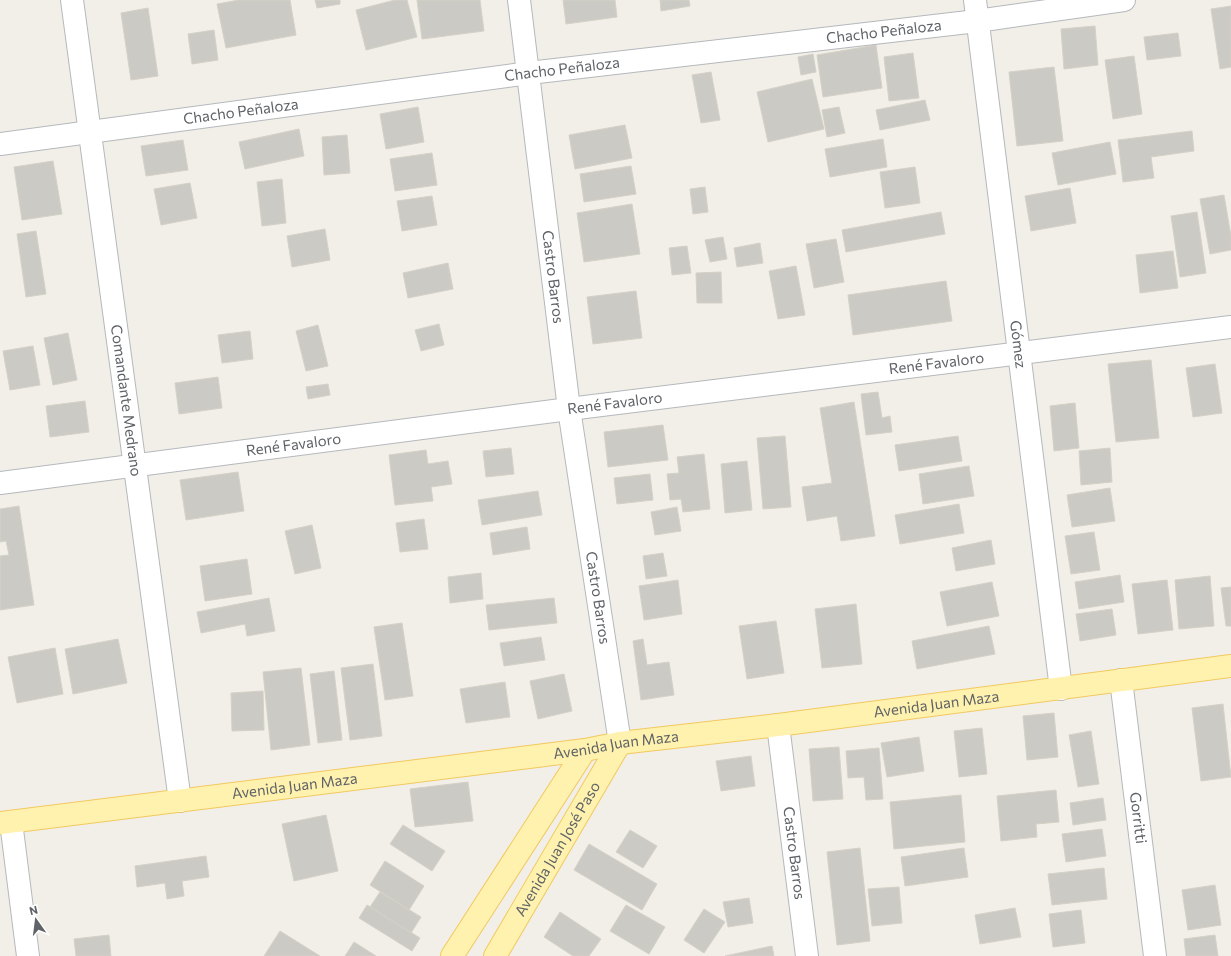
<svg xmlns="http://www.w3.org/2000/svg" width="1231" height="956" font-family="Commissioner,sans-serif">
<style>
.building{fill:#cccac5;stroke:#d6d1c6}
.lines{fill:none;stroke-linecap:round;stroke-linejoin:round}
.minor-casing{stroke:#b5b8bc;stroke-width:24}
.major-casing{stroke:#f2c960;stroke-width:24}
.minor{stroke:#fff;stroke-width:22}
.major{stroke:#fff2af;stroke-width:22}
.labels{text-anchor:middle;stroke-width:3;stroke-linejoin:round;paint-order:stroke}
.street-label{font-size:15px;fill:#5f6368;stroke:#fff}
</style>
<rect width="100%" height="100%" fill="#f1efe8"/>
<!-- building -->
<path class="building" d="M239 0H290L296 35 226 48 217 4Z
M315 0H340V4L317 8Z
M395 0H407L417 37 366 50 356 10Z
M417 0H480L484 31 422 39Z
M563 0H615L617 17 566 24Z
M660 0H689L690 6 661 11Z
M1231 6V67L1220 69 1211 9Z
M148 8 158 76 131 80 121 13Z
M1095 26 1098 65 1064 69 1061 29Z
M214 30 218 60 192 64 188 34Z
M1178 33 1181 56 1147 60 1144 37Z
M876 45 882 88 823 97 817 55Z
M913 53 919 98 889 101 884 57Z
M813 54 816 72 801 75 798 57Z
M1134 56 1142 114 1113 119 1105 60Z
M1054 67 1063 141 1017 146 1009 72Z
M711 72 720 120 701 123 692 75Z
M812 79 824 129 768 142 757 92Z
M925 100 930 120 880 130 876 110Z
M418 107 424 142 386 149 380 114Z
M839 107 845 133 827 137 822 110Z
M625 125 632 158 575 169 569 135Z
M299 129 304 156 245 169 239 142Z
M1192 131 1194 151 1151 157 1154 178 1123 182 1118 140Z
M347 135 350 173 324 175 322 137Z
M883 139 887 167 830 177 825 149Z
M183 140 188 170 146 176 141 146Z
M1110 142 1116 174 1058 185 1052 153Z
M432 153 437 185 395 191 390 159Z
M53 161 62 214 22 220 14 167Z
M631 166 636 194 584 202 580 174Z
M915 167 920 203 885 208 880 172Z
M282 179 286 223 262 226 257 182Z
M190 183 197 218 161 225 154 189Z
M705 187 708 212 693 214 690 189Z
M1070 188 1076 223 1031 231 1025 196Z
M1224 195 1231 236V250L1210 254 1200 199Z
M432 196 437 225 402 231 397 201Z
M632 204 640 254 584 262 577 213Z
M941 212 945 234 846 252 842 230Z
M1197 212 1206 273 1180 277 1171 216Z
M325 229 330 260 292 267 287 236Z
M36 231 46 294 26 297 17 234Z
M723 237 727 259 710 262 705 240Z
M836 239 844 282 814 288 806 244Z
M760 243 763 263 737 267 734 248Z
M687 246 691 273 672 275 669 248Z
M1173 251 1178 288 1140 293 1136 255Z
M448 263 453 289 408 298 403 273Z
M796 266 805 315 778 319 769 271Z
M721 272 722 303H697L696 273Z
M946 281 952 321 853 335 848 295Z
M636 291 642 338 593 344 587 297Z
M439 324 444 345 421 351 415 330Z
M318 325 328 366 306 371 296 331Z
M250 331 253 359 222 363 218 335Z
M68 333 77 380 53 385 44 338Z
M33 346 40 385 10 390 3 351Z
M1151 360 1159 438 1116 442 1108 364Z
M1215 364 1222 413 1193 417 1186 368Z
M218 377 222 408 179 414 175 383Z
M328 384 330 395 308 399 306 387Z
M878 392 882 418 890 416 892 432 866 435 861 394Z
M85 401 89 432 50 437 46 406Z
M854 402 875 536 841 541 837 516 807 521 802 487 832 483 820 408Z
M1075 403 1079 448 1054 451 1050 406Z
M663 425 668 460 608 467 604 432Z
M785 436 791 507 763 509 757 438Z
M958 436 962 461 899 471 895 445Z
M511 448 514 474 486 477 483 451Z
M1110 448 1112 482 1081 485 1079 451Z
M426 450 428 464 448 461 452 484 431 487 433 501 395 505 389 455Z
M704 454 710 509 683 512 681 499 670 500 667 474 679 473 677 457Z
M747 461 752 510 725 513 721 464Z
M969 466 974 496 923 504 919 474Z
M238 472 244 511 186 520 180 480Z
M650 474 653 500 617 504 614 478Z
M1110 488 1115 521 1072 527 1067 495Z
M538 491 542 515 482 525 478 500Z
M959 504 964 533 900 544 895 515Z
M19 506 34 605 0 610V556L9 555 6 541 0 542V509Z
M677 507 681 531 655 535 651 512Z
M424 519 428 549 400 552 396 523Z
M312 525 321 568 295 574 285 531Z
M527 527 530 549 493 555 490 533Z
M1094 532 1100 570 1071 574 1065 536Z
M991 540 995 564 956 571 952 548Z
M663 553 667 576 646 579 643 556Z
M247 559 252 594 205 601 200 566Z
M481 573 483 599 450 603 448 577Z
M1120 575 1124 602 1079 609 1075 582Z
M1210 576 1214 626 1179 629 1175 580Z
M678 580 682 614 644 620 639 586Z
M1167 580 1173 630 1138 634 1132 584Z
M992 582 999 616 947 626 940 592Z
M1231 587V626H1226L1221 588Z
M269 598 275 631 247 636 245 624 201 633 197 612Z
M554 598 557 623 489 630 486 605Z
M856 604 862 664 822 668 815 609Z
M1112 609 1116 635 1080 641 1076 614Z
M776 621 784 673 747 679 739 626Z
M402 623 413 696 385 700 374 627Z
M989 626 995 654 917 669 912 641Z
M541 637 545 660 504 666 500 643Z
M118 639 127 683 73 694 65 649Z
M643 639 647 665 669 662 674 695 641 700 633 641Z
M55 648 63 694 17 703 8 657Z
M373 664 382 736 350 740 341 668Z
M301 668 310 745 271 750 263 672Z
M334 671 342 740 318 743 310 674Z
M564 674 572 711 538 719 530 681Z
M505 682 510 717 466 723 460 689Z
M263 691 264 730 232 731 231 693Z
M1223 704 1231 777 1201 781 1192 708Z
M1054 713 1058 757 1027 760 1023 716Z
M982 728 987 774 959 777 954 731Z
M1091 731 1099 784 1078 787 1069 735Z
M919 737 924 771 887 777 881 743Z
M839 747 843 799 813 801 809 749Z
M879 748 883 799 866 800 864 777 848 778 846 751Z
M751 756 755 786 721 791 716 761Z
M468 782 473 821 415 827 410 789Z
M1056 790 1059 822 1036 824 1037 837 1001 841 997 796Z
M961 795 965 842 894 849 890 802Z
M1103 798 1106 820 1073 825 1070 803Z
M326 815 338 871 294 881 282 824Z
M403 825 445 851 432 871 390 844Z
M1102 829 1106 856 1066 862 1062 834Z
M630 830 657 846 643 868 616 852Z
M589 844 657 884 642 910 574 870Z
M860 848 870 941 837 945 827 852Z
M964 848 968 877 905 886 901 857Z
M206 856 209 877 182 881 184 896 167 899 165 883 137 887 135 866Z
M385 861 424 886 409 910 370 885Z
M1104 868 1107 899 1052 905 1048 874Z
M1215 885 1221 925 1188 930 1182 890Z
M899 887 902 923 872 926 868 889Z
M380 892 421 917 411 933 370 907Z
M749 898 753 923 728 927 723 902Z
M367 905 420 938 412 951 359 918Z
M626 905 665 927 649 954 610 931Z
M1015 908 1021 937 980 944 975 915Z
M704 909 725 922 704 953 684 940Z
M1081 910 1085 943 1053 947 1049 914Z
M560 912 601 939 589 956H573L544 937Z
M280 931 320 956H264Z
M109 935 111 956H76L74 939Z
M1215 935 1218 956H1186L1184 939Z
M354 942 376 956H345Z
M772 946 774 956H725Z"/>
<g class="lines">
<!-- minor casing -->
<g class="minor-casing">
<g id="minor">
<path id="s1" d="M72 0 180 801"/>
<path id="s2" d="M519 0 569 409 620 743"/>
<path id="s3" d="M975 0 1061 689"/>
<path id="s4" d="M0 144 529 73 977 21 1124 0"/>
<path id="s5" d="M0 483 569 409 1231 327"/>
<path id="s6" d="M1121 680 1155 956"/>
<path id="s7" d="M778 725 807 956"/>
<path d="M11 822 28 956"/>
</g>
</g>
<!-- major casing -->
<g class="major-casing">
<g id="major">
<path id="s8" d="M0 823 585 750 620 743 778 725 1231 666"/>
<path d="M452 956 585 750"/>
<path id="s9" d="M495 956 620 743"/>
</g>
</g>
<!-- minor -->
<use href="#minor" class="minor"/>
<!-- major -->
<use href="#major" class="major"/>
</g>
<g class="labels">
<!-- street labels -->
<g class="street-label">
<text dy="5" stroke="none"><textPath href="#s4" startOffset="891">Chacho Peñaloza</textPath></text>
<text dy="5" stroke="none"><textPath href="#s4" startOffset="567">Chacho Peñaloza</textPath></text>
<text dy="5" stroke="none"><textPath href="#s4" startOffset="243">Chacho Peñaloza</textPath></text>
<text dy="5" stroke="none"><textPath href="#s2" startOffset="279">Castro Barros</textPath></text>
<text dy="5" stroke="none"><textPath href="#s3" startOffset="347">Gómez</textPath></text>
<text dy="5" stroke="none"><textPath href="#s5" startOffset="944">René Favaloro</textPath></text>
<text dy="5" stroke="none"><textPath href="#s1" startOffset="404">Comandante Medrano</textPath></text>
<text dy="5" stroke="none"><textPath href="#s5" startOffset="620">René Favaloro</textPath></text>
<text dy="5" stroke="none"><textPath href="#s5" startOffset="296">René Favaloro</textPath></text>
<text dy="5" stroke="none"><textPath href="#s2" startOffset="603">Castro Barros</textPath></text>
<text dy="5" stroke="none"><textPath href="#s8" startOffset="944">Avenida Juan Maza</textPath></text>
<text dy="5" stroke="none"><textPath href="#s8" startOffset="621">Avenida Juan Maza</textPath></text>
<text dy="5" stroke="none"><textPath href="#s8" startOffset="297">Avenida Juan Maza</textPath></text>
<text dy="5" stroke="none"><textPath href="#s6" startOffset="139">Gorritti</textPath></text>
<text dy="5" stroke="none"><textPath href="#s9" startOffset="124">Avenida Juan José Paso</textPath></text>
<text dy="5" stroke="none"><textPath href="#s7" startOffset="129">Castro Barros</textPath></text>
</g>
</g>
<!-- north arrow -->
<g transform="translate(36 920) rotate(346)" stroke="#ffffff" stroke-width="3" paint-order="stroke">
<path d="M0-3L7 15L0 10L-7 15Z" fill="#5f6368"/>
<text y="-6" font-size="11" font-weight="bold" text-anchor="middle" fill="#5f6368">N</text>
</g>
</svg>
